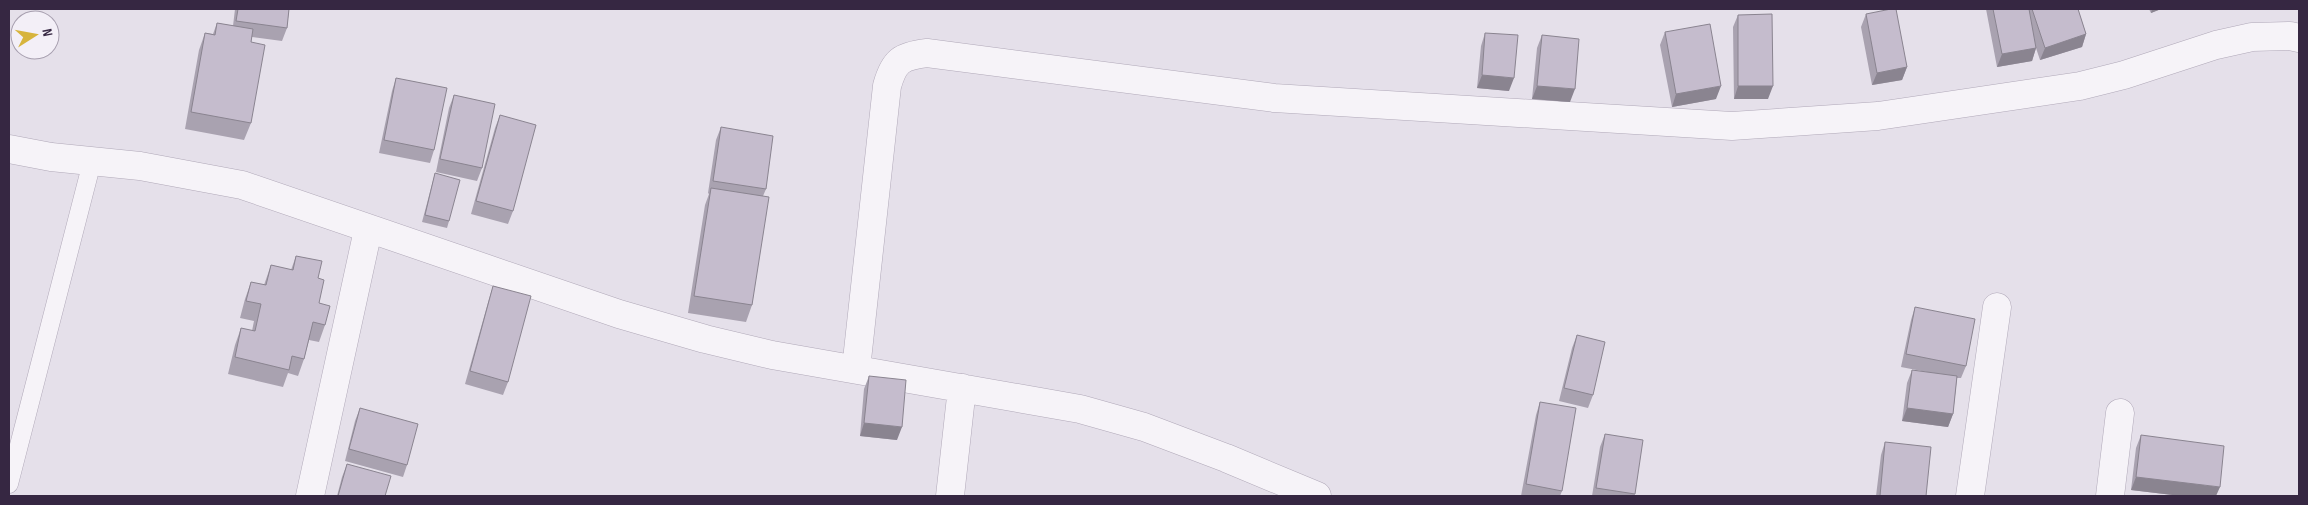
<svg xmlns="http://www.w3.org/2000/svg" width="2308" height="505" font-family="'Sofia Sans Condensed',sans-serif">
<style>
.lines{fill:none;stroke-linecap:round;stroke-linejoin:round}
.service-casing{stroke:#b0a8b8;stroke-width:19}
.minor-casing{stroke:#b0a8b8;stroke-width:29}
.service{stroke:#f6f3f8;stroke-width:18}
.minor{stroke:#f6f3f8;stroke-width:28}
.wall{fill:#a9a2b0}
.shaded-wall{fill:#8a8490}
.building{fill:#c5bccd;stroke:#8a8490}
</style>
<rect width="100%" height="100%" fill="#e5e0ea"/>
<g class="lines">
<!-- service casing -->
<g class="service-casing">
<path id="service" d="M9 484 92 162"/>
</g>
<!-- minor casing -->
<g class="minor-casing">
<path id="minor" d="M9 149 51 157 140 166 242 185 619 314 705 339 772 355 1080 409 1144 427 1226 458 1317 496
M856 369 887 86C894 61 901 56 927 53L1274 98 1732 126 1878 116 2080 86 2124 75 2216 45 2252 37 2290 36 2299 38
M310 496 368 230
M950 496 962 388
M1970 496 1997 307
M2110 496 2120 413"/>
</g>
<!-- service -->
<use href="#service" class="service"/>
<!-- minor -->
<use href="#minor" class="minor"/>
</g>
<!-- wall -->
<path class="wall" d="M235 9H289L287 28 282 41 252 37 251 42V123L244 140 185 129 199 50 205 33 213 34 217 23 233 26Z
M1986 9H2078L2086 34 2082 47 2040 60 2036 48 2032 61 1997 67Z
M2149 9H2161L2151 13Z
M1866 14 1907 67 1902 80 1872 85 1861 27Z
M1738 15 1768 99H1734L1733 27Z
M1665 32 1716 99 1672 107 1660 45Z
M1485 33 1509 91 1477 88 1481 46Z
M1542 35 1570 102 1532 99 1537 48Z
M396 78 434 150 430 163 379 153 392 91Z
M454 95 482 168 477 181 436 172 449 108Z
M500 115 513 211 508 224 471 214 495 128Z
M721 127 766 189 763 196 752 305 746 322 688 313 705 205 709 194 708 193 716 140Z
M435 173 449 221 447 228 422 222Z
M296 256 318 278 319 303 325 325 319 342 309 340 304 359 298 376 288 373 283 387 228 374 235 345 241 328 252 331 254 321 240 318 245 299 251 282 264 285 271 265 291 270Z
M493 286 508 382 503 395 465 384 489 299Z
M1915 307 1966 366 1961 378H1957L1953 414 1948 427 1902 421 1907 383 1912 370 1932 373 1901 367 1911 320Z
M1577 335 1593 395 1588 408 1559 401 1572 348Z
M869 376 897 440 860 436 864 389Z
M1540 402 1562 491 1560 496H1521L1536 415Z
M360 408 407 465 403 477 345 461 355 421Z
M1605 434 1635 494 1634 496H1592L1600 447Z
M2141 435 2216 496H2181L2131 490 2136 448Z
M1885 442 1926 496H1876L1881 455Z
M347 464 385 496H337L342 477Z"/>
<!-- shaded-wall -->
<path class="shaded-wall" d="M2152 9H2161L2151 13Z
M2086 34 2082 47 2040 60 2045 48Z
M2036 48 2032 61 1997 67 2002 54Z
M1907 67 1902 80 1872 85 1877 73Z
M1482 75 1514 78 1509 91 1477 88Z
M1537 86 1575 89 1570 102 1532 99Z
M1721 86 1716 99 1672 107 1676 94Z
M1738 86H1773L1768 99H1734Z
M1907 408 1953 414 1948 427 1902 421Z
M864 423 902 427 897 440 860 436Z
M2136 477 2220 487 2216 496H2181L2131 490Z"/>
<!-- building -->
<path class="building" d="M238 9H289L287 28 236 21Z
M1891 9H1896L1907 67 1877 73 1866 14Z
M1993 9H2029L2036 48 2002 54Z
M2032 9H2078L2086 34 2045 48Z
M1772 14 1773 86H1738V15Z
M217 23 253 29 251 42 265 45 251 123 191 112 205 33 215 35Z
M1710 24 1721 86 1676 94 1665 32Z
M1485 33 1518 35 1514 78 1482 75Z
M1542 35 1579 39 1575 89 1537 86Z
M396 78 447 88 434 150 384 140Z
M454 95 495 104 482 168 440 159Z
M500 115 536 125 513 211 476 201Z
M721 127 773 136 766 189 713 181Z
M435 173 460 180 449 221 425 215Z
M711 188 769 197 752 305 694 296Z
M296 256 322 261 318 278 324 280 319 303 330 306 325 325 313 322 304 359 292 356 289 370 235 357 241 328 255 331 261 304 246 301 251 282 266 285 271 265 293 270Z
M493 286 531 296 508 382 470 371Z
M1915 307 1975 319 1966 366 1906 354Z
M1577 335 1605 342 1593 395 1564 388Z
M1912 370 1957 376 1953 414 1907 408Z
M869 376 906 380 902 427 864 423Z
M1540 402 1576 408 1562 491 1526 484Z
M360 408 418 424 407 465 349 449Z
M1605 434 1643 440 1635 494 1596 488Z
M2141 435 2224 446 2220 487 2136 477Z
M1885 442 1931 447 1926 496H1880Z
M347 464 391 476 385 496H338Z"/>
<!-- border -->
<rect width="2308" height="505" fill="none" stroke="#362742" stroke-width="20"/>
<!-- north arrow -->
<g transform="translate(35 35) rotate(79)"><circle r="24" fill="#f3eff7" stroke="#a79faf"/>
<path d="M0-4L9 19L0 12L-9 19Z" fill="#d7b43c"/>
<text y="-8" font-size="14" font-weight="bold" text-anchor="middle" fill="#362742">N</text>
</g>
</svg>
